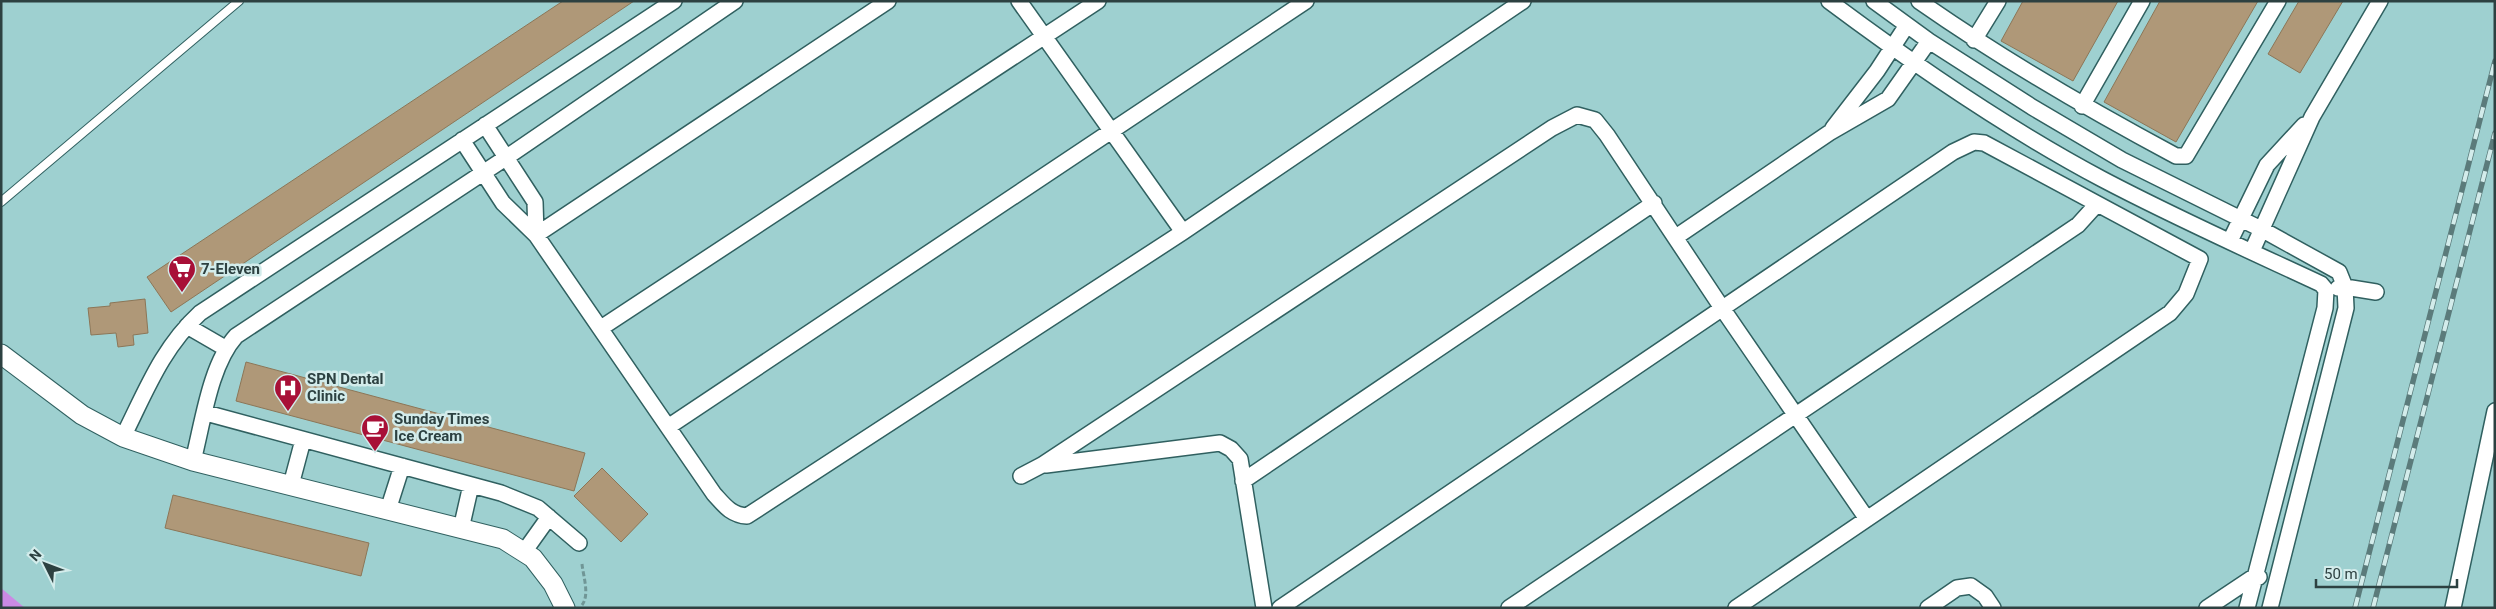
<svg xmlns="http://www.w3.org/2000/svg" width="2496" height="609" font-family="Roboto,sans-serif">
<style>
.green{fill:#ca8ae4}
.building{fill:#af9878;stroke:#8c7657}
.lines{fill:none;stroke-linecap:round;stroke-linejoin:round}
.service-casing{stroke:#306060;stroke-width:10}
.minor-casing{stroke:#306060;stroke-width:18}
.tertiary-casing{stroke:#306060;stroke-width:21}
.path{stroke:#709696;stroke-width:3;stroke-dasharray:5 2.5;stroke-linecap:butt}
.service{stroke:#fff;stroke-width:8}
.minor{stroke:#fff;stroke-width:15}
.tertiary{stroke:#fff;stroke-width:19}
.rail-casing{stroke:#5b7b7b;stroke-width:5.5}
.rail{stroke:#d3eceb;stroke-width:4;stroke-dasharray:11;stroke-linecap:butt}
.labels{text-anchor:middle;stroke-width:5;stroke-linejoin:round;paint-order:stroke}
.poi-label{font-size:15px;font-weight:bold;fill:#2d4141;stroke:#d3eceb;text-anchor:start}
</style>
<rect width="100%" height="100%" fill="#9ed0d0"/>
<!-- green -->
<path class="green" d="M1 588 25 608H1Z"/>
<!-- building -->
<path class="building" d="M563 1H634L171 312 147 277Z
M2023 1H2118L2073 81 2001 41Z
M2160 1H2258L2176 142 2104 102Z
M2299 1H2343L2300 73 2268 54Z
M145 299 148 333 133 335 134 345 118 347 116 333 91 335 88 308 110 306V303Z
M246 362 585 453 574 491 236 401Z
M602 468 648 514 621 542 574 496Z
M173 495 369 543 361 576 165 528Z"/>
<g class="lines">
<!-- service casing -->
<g class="service-casing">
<path id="service" d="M1 202 239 1"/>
</g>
<!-- minor casing -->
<g class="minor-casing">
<path id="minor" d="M1019 1 1183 232
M1829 1C1916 66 2006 128 2102 179 2174 217 2248 250 2321 284L2326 290 2325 308 2247 608
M1874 1 1929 41 2032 107 2122 160 2263 230 2339 272 2345 287 2346 308 2270 608
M1919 1C2002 59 2088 109 2176 156H2186L2278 1
M1974 40 1998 1
M2082 106 2142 1
M485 125 535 202 536 235
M1833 128 1877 71 1907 25
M462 140 503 203 536 235 714 494C724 505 731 515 747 516L1183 232 1523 1
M536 235 888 1
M1676 237 1829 133 1888 99 1929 41
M2230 241 2267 165 2304 125
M2252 251 2312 117 2380 1
M2338 288 2345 287 2376 292
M187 326 225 348
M601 328 1098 1
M206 413 501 493 538 508 579 543
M668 427 1306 1
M123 437C146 391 162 348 200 313L674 1
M193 461C203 422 210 365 236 336L507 157 735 1
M1046 465 1220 443 1231 449 1240 459 1264 608
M1021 476 1042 465 1552 128 1577 115 1595 120 1607 135 1722 308 1867 519
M1243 481 1654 203
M291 485 303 440
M388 510 402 466
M461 529 471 485
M524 552 549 517
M1280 608 1953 152 1974 142 1984 143 2200 259 2186 294 2170 313 1736 608
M1509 608 2078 225 2097 204
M1928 608 1957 588 1971 586 1985 596 1993 608
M2207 608 2255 576 2259 577
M2453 608 2495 411"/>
</g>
<!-- tertiary casing -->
<g class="tertiary-casing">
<path id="tertiary" d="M1 354 82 415 123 437 193 461 503 539 533 558 553 584 565 608"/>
</g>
<!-- path -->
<path class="path" d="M582 564C583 575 590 595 582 605"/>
<!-- service -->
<use href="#service" class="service"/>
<!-- minor -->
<use href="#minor" class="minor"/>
<!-- tertiary -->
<use href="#tertiary" class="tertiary"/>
<!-- rail casing -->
<g class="rail-casing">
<path id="rail" d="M2355 608 2495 61
M2373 608 2495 133"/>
</g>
<!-- rail -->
<use href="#rail" class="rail"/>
</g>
<!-- icons -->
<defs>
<g id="supermarket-pin" transform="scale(1.4375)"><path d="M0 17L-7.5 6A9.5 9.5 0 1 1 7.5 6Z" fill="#a81037" stroke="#d3eceb"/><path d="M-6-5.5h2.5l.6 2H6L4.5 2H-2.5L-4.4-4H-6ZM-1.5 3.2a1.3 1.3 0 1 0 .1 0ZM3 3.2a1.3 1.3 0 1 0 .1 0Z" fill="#fff"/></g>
<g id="hospital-pin" transform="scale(1.4375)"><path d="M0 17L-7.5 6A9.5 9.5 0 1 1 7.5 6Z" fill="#a81037" stroke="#d3eceb"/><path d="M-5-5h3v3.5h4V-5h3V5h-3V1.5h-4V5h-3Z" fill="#fff"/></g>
<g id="cafe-pin" transform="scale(1.4375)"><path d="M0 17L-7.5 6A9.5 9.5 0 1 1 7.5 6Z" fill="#a81037" stroke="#d3eceb"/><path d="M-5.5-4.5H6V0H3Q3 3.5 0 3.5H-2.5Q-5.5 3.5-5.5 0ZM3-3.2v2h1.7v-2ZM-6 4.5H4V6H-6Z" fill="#fff"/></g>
</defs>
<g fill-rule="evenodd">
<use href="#supermarket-pin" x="182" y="269"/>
<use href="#hospital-pin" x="288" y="388"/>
<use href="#cafe-pin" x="375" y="428"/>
</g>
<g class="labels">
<!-- poi labels -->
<g class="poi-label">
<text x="201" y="274">7-Eleven</text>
<text x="307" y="384">SPN Dental<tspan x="307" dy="17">Clinic</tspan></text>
<text x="394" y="424">Sunday Times<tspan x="394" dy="17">Ice Cream</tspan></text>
</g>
</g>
<!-- border -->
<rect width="2496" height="609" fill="none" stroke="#2d4141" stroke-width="5"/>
<!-- north arrow -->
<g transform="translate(45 564) rotate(312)" stroke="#d3eceb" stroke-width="4" paint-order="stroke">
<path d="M0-4L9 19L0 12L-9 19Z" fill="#2d4141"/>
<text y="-8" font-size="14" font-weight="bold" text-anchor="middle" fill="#2d4141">N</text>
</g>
<!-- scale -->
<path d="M2316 579v8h141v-8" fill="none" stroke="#2d4141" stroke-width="2.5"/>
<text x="2324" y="579" font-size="15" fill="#2d4141" stroke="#d3eceb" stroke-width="4" paint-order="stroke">50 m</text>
</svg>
